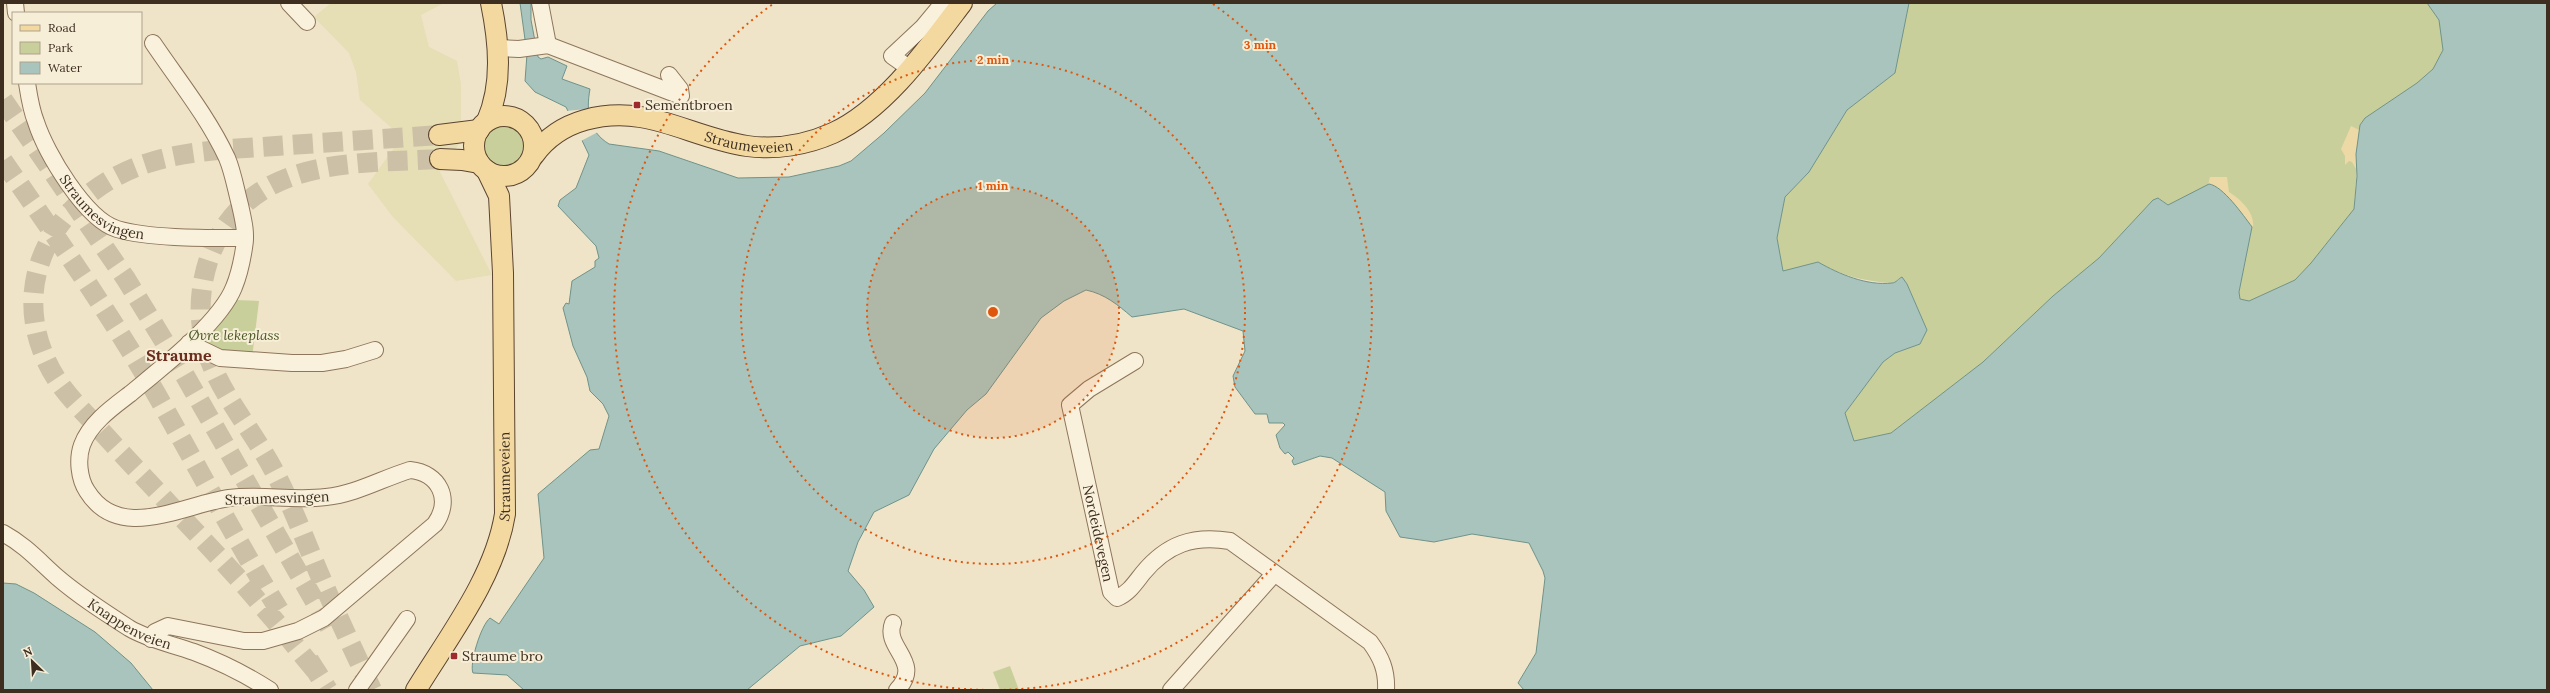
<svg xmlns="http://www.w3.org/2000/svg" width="2550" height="693" font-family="Lora,serif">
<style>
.farmland{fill:#e6deb5}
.green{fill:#c9cf9b}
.sand{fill:#ecd9a5}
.water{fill:#a9c4bc;stroke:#6f938a}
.pier{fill:#f0e4c8}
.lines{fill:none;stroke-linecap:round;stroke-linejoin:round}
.major-tunnel{stroke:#ccc0a6;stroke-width:20;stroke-dasharray:20 10;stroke-linecap:butt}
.minor-casing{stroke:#8d765c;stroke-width:18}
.major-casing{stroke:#5b4430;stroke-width:22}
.minor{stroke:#faf1dc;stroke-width:16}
.major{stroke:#f3d9a0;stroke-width:20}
.ring{fill:none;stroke:#df570d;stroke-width:2;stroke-dasharray:2 4}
.poi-dot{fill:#9e2a2b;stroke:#f7eed8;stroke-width:1.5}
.labels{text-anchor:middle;stroke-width:4;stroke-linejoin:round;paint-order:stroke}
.poi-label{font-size:14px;fill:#3d2e20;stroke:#f7eed8;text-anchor:start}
.street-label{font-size:14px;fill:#3d2e20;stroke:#f7eed8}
.park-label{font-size:14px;font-style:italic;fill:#4d5a26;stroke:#f7eed8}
.quarter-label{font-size:16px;font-weight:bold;fill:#6b2e1e;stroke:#f7eed8}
.centre{fill:#df570d;stroke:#f7eed8;stroke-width:2}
.ring-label{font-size:12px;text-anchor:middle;font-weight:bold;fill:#df570d;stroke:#f7eed8;stroke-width:4;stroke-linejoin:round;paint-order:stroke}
</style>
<rect width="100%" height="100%" fill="#f0e4c8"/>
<!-- farmland -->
<path class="farmland" d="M331 3H444L421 15 429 47 457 61 461 84V141L440 172 492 275 456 281 392 216 368 184 402 137 360 100 356 72 349 53 314 17Z"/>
<!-- green -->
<path class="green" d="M1909 3H2427L2439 20 2443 38V50L2433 69 2417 83 2365 118 2360 125 2354 209 2311 263 2295 280 2249 301 2240 299 2239 292 2252 227 2228 198 2214 185 2168 205 2159 198 2153 200 2099 258 2053 296 1983 362 1891 433 1854 441 1845 413 1883 362 1895 353 1920 344 1927 330 1907 284 1901 277 1894 283C1866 282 1842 276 1818 262L1783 271 1777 238 1785 197 1809 172 1847 110 1895 73Z
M484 146a21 21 0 1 1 42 0a21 21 0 1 1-42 0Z
M236 300 259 301 252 358 226 356 202 341Z
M1010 666 1019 690H1000L993 672Z"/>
<!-- sand -->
<path class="sand" d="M2351 126 2359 130 2356 169 2352 162 2349 161 2345 165V156L2341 149Z
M2210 177H2227L2229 192C2240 199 2255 212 2253 227 2243 215 2223 185 2208 185Z"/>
<!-- water -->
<path class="water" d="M520 3H531V20L538 57 541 59 548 57 567 66 562 79 590 89C586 111 588 131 609 144L659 151 738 178 789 177 839 166 851 161 884 133 925 93 988 11 997 3H1909L1895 73 1847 110 1809 172 1785 197 1777 238 1783 271 1818 262C1839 274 1867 286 1892 283 1896 283 1899 278 1902 277L1907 284 1927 330 1920 344 1895 353 1883 362 1845 413 1854 441 1891 433 1983 362 2053 296 2099 258 2153 200 2158 198 2168 205 2209 184C2223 186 2243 215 2252 227L2239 292 2240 299 2249 301 2295 280 2311 263 2354 209 2357 176 2356 154 2360 125 2365 118 2417 83 2433 69 2443 50 2439 20 2427 3H2547V690H1524L1518 683 1536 653 1545 578 1543 571 1529 543 1472 534 1434 542 1400 537 1386 511 1385 492 1332 458 1320 456 1294 465 1292 461 1294 458 1288 452 1285 454 1280 448 1276 435 1285 425 1283 423H1269L1267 414H1255L1235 387 1233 376 1245 351 1243 331 1184 309 1132 317C1118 305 1105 294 1086 290L1064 301 1041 318 986 394 967 410 934 449 909 495 874 512 858 542 848 571 864 590 874 607 841 636 800 646 747 690H524L507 675 473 673C469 664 481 625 490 618L499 624 544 558 538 494 590 450 599 449 609 416 603 404 590 391 587 377 573 346 563 308 566 303 569 304 572 281 595 267V261L599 258 596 246 558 206 560 200 576 188 589 155 566 107 535 92 525 81 527 54Z
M3 583 16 584 34 593 95 632 131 663 153 690H3Z"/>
<!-- pier -->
<path class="pier" d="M587 109 598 132 581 141 566 111Z"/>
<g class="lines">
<!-- major-tunnel -->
<path class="major-tunnel" d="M3 100 126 279 184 374 333 633
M3 161C57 238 111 315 158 397 198 468 236 540 279 610
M309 660 328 690
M315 670C297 649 281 627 263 607 233 571 201 538 169 504 144 477 118 450 94 423 76 404 58 386 47 362 6 275 62 190 148 163 188 150 234 149 276 146 330 142 385 139 439 135
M372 690C354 651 335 611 318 571 304 537 290 501 273 469 253 431 219 392 207 352 197 319 199 285 211 253 251 156 353 164 440 159"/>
<!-- minor casing -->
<g class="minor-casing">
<g id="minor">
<path d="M15 3 16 13"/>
<path d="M289 3 307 22"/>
<path d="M540 3 548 45"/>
<path d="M498 48 519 49 548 45 681 96 680 89 669 75"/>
<path d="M909 68 892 56 923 27 943 3"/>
<path id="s1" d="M27 83C29 96 31 110 36 122 46 153 85 219 117 229 151 239 209 238 245 238"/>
<path d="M189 343 220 358 292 363H322L346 359 375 350"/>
<path id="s2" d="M1135 361 1089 389 1070 405 1111 592 1117 598C1129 593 1135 583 1143 573 1167 544 1193 535 1230 541L1370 642C1381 657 1387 670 1386 690"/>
<path id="s3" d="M3 533C25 545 39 561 57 577 79 596 104 612 129 628 149 640 172 644 194 652 221 662 245 674 270 690"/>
<path d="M893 623C883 648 924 662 897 690"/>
<path d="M151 639 155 632 168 626 244 641H263L298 631 324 618 435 524C452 500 440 473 410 470 381 479 356 494 326 497 294 501 261 494 229 498 182 505 119 543 87 491 79 479 77 459 82 445 90 423 113 407 130 394 160 369 220 323 234 287 239 275 242 261 244 248 247 233 243 219 240 205 236 190 233 172 227 158 208 117 178 80 153 43"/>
<path d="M357 690 407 619"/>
<path d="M1171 690 1274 574"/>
</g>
</g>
<!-- major casing -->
<g class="major-casing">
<g id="major">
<circle cx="504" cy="146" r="30"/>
<path d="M487 121C503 84 499 42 491 3"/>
<path d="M439 135 479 130"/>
<path id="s4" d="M534 155C547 137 564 126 585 120 647 103 688 137 747 146 775 150 806 145 833 133 885 109 928 48 962 3"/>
<path d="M440 159 462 160 479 163"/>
<path id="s5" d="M416 690C449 636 495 577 505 514L503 273 499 196 487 171"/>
</g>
</g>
<!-- minor -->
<use href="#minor" class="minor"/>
<!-- major -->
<use href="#major" class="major"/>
</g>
<!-- distance rings -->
<circle cx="993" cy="312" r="126" fill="#df570d" fill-opacity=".12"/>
<g class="ring">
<circle cx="993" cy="312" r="126"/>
<circle cx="993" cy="312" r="252"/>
<path d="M990 690A378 378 0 0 1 773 4M1213 4A378 378 0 0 1 996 690"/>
</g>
<!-- markers -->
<g class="poi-dot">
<rect x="633" y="101" width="8" height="8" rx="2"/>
<rect x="450" y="652" width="8" height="8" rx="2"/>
</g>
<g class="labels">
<!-- poi labels -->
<g class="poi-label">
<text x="645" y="110">Sementbroen</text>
<text x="462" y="661">Straume bro</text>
</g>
<!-- street labels -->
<g class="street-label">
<text dy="5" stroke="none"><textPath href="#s4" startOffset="231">Straumeveien</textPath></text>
<text dy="5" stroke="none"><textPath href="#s1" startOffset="153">Straumesvingen</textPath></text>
<text dy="5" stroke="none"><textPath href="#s5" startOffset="236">Straumeveien</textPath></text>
<text transform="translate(277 498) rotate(-2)" y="5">Straumesvingen</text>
<text dy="5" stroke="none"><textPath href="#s2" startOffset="210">Nordeidevegen</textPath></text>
<text dy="5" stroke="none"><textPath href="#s3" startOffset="157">Knappenveien</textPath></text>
</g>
<!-- park labels -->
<g class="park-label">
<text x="234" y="340">Øvre lekeplass</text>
</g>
<!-- quarter labels -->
<g class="quarter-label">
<text x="179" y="361">Straume</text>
</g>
</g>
<circle cx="993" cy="312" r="6" class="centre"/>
<g class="ring-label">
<text x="1260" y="49">3 min</text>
<text x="993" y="64">2 min</text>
<text x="993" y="190">1 min</text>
</g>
<!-- border -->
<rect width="2550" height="693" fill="none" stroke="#3d2e20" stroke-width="8"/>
<!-- legend -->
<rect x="12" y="12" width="130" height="72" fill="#f7eed8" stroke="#ada18e"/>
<rect x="20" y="25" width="20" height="6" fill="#f3d9a0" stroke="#ada18e"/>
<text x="48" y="32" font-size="12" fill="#3d2e20">Road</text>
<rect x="20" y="42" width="20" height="12" fill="#c9cf9b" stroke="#ada18e"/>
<text x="48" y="52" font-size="12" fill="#3d2e20">Park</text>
<rect x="20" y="62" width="20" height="12" fill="#a9c4bc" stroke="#ada18e"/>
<text x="48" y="72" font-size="12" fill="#3d2e20">Water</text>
<!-- north arrow -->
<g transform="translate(32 661) rotate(335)" stroke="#f7eed8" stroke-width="3" paint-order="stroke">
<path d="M0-3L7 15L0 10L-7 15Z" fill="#3d2e20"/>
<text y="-6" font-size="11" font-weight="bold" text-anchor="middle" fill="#3d2e20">N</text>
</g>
</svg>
